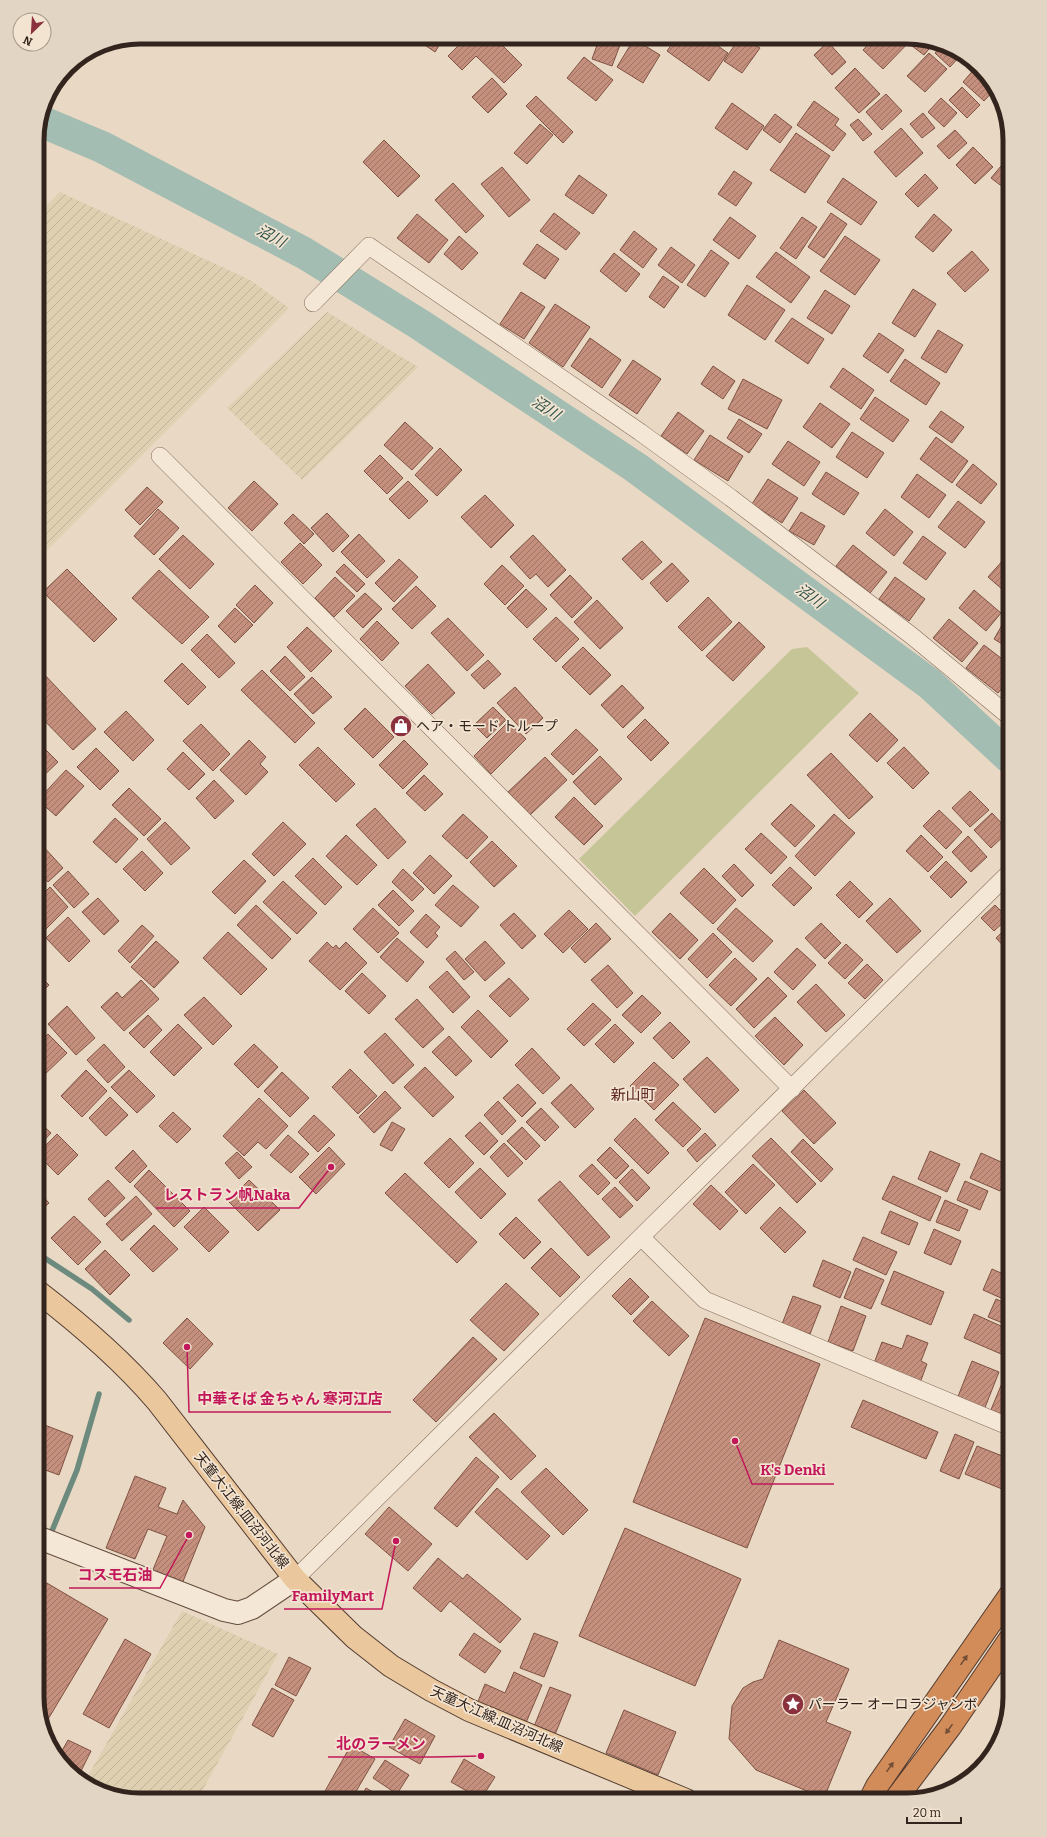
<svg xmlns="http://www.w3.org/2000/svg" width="1047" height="1837" font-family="Bitter,'Noto Sans JP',serif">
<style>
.farmland{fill:url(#farmland-furrows)}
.park{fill:#c6c598}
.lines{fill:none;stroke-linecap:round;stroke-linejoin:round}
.stream{stroke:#6c8a7e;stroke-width:5.5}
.river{stroke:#a4bdb2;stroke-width:32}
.building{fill:url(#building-hatch);stroke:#7f5243}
.street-casing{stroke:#826a5b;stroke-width:18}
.secondary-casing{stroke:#644c3e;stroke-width:24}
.primary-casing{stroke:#503a2f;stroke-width:24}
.highway-casing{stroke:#503a2f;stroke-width:24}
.street{stroke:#f5e7d5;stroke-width:17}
.secondary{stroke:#f5e7d5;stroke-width:22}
.primary{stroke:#eac79d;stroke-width:22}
.highway{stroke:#d28c5a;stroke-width:22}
.oneway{fill:#734e36}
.labels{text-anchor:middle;stroke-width:3.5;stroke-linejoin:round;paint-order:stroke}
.poi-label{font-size:14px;fill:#33251e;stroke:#f2e4d1;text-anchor:start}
.street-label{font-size:14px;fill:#33251e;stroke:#f2e4d1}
.water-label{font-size:15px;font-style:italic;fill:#2f524a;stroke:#f2e4d1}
.neighbourhood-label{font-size:15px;fill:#5c2521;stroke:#f2e4d1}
.rim{fill:none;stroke:#33251e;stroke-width:5}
.leader{fill:none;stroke:#c2185b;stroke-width:1.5}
.callout-dot{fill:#c2185b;stroke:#f2e4d1;stroke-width:1.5}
.callout-label{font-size:15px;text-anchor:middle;font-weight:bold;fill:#c2185b;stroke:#f2e4d1;stroke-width:3.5;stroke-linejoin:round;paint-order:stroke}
</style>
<defs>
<pattern id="farmland-furrows" width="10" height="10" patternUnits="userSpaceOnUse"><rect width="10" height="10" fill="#ded0b1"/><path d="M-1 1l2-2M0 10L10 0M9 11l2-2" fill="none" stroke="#bfb298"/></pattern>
<pattern id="building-hatch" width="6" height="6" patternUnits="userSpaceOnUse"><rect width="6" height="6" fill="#c48f7c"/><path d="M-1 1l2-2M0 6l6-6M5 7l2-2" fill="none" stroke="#a07565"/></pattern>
</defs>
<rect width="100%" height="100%" fill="#e9d8c3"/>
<!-- farmland -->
<path class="farmland" d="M60 192 250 280 289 308 40 557 37 554V215Z
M327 312 418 367 302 480 227 408Z
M182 1611 278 1654 197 1800H133L84 1783Z"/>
<!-- park -->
<path class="park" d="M807 647 859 693 635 916 579 859 792 649Z"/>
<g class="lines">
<!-- stream -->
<path class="stream" d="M37 1253 92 1289 129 1320
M49 1538 77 1470 99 1394
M37 1561 45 1546"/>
<!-- river -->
<path class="river" d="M40 121 102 147 304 253 419 324 635 467 930 684 1010 758"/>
</g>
<!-- building -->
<path class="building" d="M413 37H441L443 39 435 52Z
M467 37H494L522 65 504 83 476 56 462 70 448 56Z
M600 37H623L612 66 592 59Z
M677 37H705L728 53 709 81 667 51Z
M740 37H743L760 48 742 73 724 61Z
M875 37H914L883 69 863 50Z
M634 39 660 55 643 83 617 67Z
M918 39 933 44 924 55 912 46Z
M828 42 846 62 832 75 814 55Z
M941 46 962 54 950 67 935 53Z
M929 53 947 69 925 92 907 76Z
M584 57 613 80 596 101 567 78Z
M976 67 995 89 984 101 963 82Z
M855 68 880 94 859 113 835 88Z
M492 78 507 94 488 113 472 97Z
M962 87 980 105 967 118 949 100Z
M886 94 902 111 882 130 866 112Z
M536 96 573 132 563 143 526 106Z
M941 98 957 113 944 127 928 112Z
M814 101 839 119 835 125 846 134 833 151 797 125Z
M732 103 764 126 747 150 715 128Z
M923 113 935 128 922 138 910 124Z
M775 114 792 127 780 143 763 130Z
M858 119 872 134 863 141 850 125Z
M540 124 553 135 527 164 514 153Z
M901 128 923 153 896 177 874 152Z
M955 130 967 143 949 159 937 146Z
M796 133 830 156 805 193 770 170Z
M384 140 420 176 398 197 363 162Z
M973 147 993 167 975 184 956 165Z
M1001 166 1010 173V188L1008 191 991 178Z
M502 167 530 200 509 217 481 184Z
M734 171 752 183 736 206 718 194Z
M925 174 938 188 918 207 905 194Z
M579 175 607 195 593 214 565 195Z
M843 178 877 202 861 225 827 202Z
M453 183 484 216 466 233 435 200Z
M554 213 580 233 566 250 540 231Z
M831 213 847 224 824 258 808 247Z
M417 214 448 240 429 263 397 238Z
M934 214 952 230 933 252 915 237Z
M730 217 756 236 739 259 713 240Z
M802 217 817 227 796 259 780 248Z
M634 231 657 249 643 268 620 250Z
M459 236 478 253 462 270 444 254Z
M845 236 880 260 855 295 820 271Z
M537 244 559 259 545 279 523 264Z
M671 247 695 265 682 283 658 265Z
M711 250 729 263 705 297 687 285Z
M972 251 989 270 965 292 947 273Z
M776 252 810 277 791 303 756 277Z
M614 253 640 274 626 292 600 271Z
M663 276 679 287 664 308 649 297Z
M747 285 785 310 765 340 728 315Z
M913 289 936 304 915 337 892 323Z
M825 290 850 306 832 334 807 318Z
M521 292 545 307 524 339 500 324Z
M555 304 590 327 563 367 529 343Z
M792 318 824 339 808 364 775 341Z
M938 330 963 345 946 373 921 358Z
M1010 332V342L1005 336Z
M879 333 904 350 888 373 863 356Z
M590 338 621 360 602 388 571 366Z
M905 359 940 383 926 405 890 381Z
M633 360 661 379 637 414 609 395Z
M713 366 735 381 723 399 701 384Z
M843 368 874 390 861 409 830 387Z
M743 379 782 400 767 429 728 409Z
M875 397 909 420 893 442 860 419Z
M820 403 850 424 832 448 803 427Z
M941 411 964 427 952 443 929 427Z
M678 412 704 431 687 454 661 436Z
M739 419 762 434 749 453 727 438Z
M405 422 433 448 412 470 384 445Z
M852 432 884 453 867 478 836 457Z
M710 435 743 456 728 481 694 460Z
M936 437 968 461 952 483 920 459Z
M788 441 820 462 804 486 772 464Z
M440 448 462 470 437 496 415 475Z
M380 455 403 478 387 494 364 471Z
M973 464 997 484 981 504 956 485Z
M826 472 859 493 844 515 812 494Z
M917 474 946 495 929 518 901 497Z
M768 479 798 498 782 523 752 504Z
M254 481 278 504 252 531 228 508Z
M408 481 428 501 409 519 389 499Z
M147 487 163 502 140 525 125 510Z
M485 495 514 525 491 548 461 517Z
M958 501 985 522 965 548 938 527Z
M158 509 179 528 154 555 134 536Z
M885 509 913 532 894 556 866 533Z
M801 512 825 526 814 545 789 531Z
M327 513 349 536 333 552 311 528Z
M293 514 314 534 304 544 284 523Z
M359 534 385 561 367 578 341 552Z
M183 535 214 564 190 589 159 559Z
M533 535 566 570 548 587 536 574 530 579 510 557Z
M923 536 946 553 926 580 903 563Z
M642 541 662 562 642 580 622 559Z
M300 543 322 565 303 584 281 562Z
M853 545 887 572 870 593 836 566Z
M1005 558 1010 562V596L988 577Z
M399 559 418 577 394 602 375 583Z
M672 563 689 581 667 602 650 583Z
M344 564 365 584 357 592 336 572Z
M502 565 524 586 505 605 484 584Z
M67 569 117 619 94 642 43 592Z
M159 570 209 617 182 644 132 598Z
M570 575 592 598 572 618 550 595Z
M335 577 355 596 334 617 315 598Z
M895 577 925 599 909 621 879 599Z
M255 585 273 603 254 623 236 605Z
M416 586 436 606 412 629 392 609Z
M526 589 547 609 527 628 507 608Z
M974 590 1001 613 986 631 959 608Z
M365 593 382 609 363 628 346 611Z
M708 597 732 622 702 651 678 627Z
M597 600 623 628 600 649 574 622Z
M235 608 253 625 235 643 218 626Z
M556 617 579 639 556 662 533 639Z
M448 618 484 655 467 671 431 633Z
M949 619 978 643 962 662 933 638Z
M1005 620 1010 623V649L994 639Z
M377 621 399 643 382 661 360 639Z
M739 622 765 647 733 681 706 656Z
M307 627 332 651 311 672 287 647Z
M207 634 235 663 219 678 191 650Z
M984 645 1010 665V678L998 693 966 668Z
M583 647 611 675 590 695 562 667Z
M285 656 305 677 290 691 270 671Z
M488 660 501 674 484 689 471 675Z
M182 663 206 687 188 705 164 681Z
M428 664 455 693 432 714 405 686Z
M262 670 315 723 295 743 241 690Z
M42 672 96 729 73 750 37 713V676Z
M312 677 332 697 313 714 294 694Z
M622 685 644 708 623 728 601 705Z
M515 687 543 718 526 734 497 703Z
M493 707 506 720 487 738 474 725Z
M365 708 394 737 373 758 344 729Z
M126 711 154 740 133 761 104 732Z
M870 713 898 740 877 762 849 735Z
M645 719 669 743 651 761 627 737Z
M508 722 526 739 491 774 474 756Z
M201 724 230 754 213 771 183 741Z
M576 729 598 750 573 775 551 754Z
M249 740 266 757 260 764 268 772 246 795 220 770Z
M404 740 428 764 403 789 379 765Z
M37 741 58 762 37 782Z
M318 747 355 784 336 802 299 765Z
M904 747 929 773 913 789 887 763Z
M96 748 119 771 100 790 77 767Z
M183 752 205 774 189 790 167 769Z
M831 753 873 797 849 819 807 775Z
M600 756 622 779 595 805 573 782Z
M545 757 567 780 530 815 508 792Z
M66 770 84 786 56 816 38 800Z
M424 775 443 794 425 811 406 793Z
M214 780 234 801 215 819 196 798Z
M129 788 161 819 144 836 112 805Z
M970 791 989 810 970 827 952 808Z
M574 797 603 826 584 845 555 817Z
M791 804 815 826 795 847 771 824Z
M375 808 406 842 388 859 356 825Z
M939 810 962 832 946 849 923 826Z
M992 813 1009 831 991 848 974 830Z
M463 814 488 837 467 859 442 836Z
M834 814 855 833 815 876 795 856Z
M115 818 138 839 116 863 93 842Z
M165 822 190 848 171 865 147 839Z
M283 822 306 844 274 876 252 854Z
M37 829 43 834 37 840Z
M761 833 787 857 771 874 745 849Z
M346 835 377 865 357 885 326 856Z
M921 835 943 857 928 872 906 851Z
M968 836 987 857 971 872 952 852Z
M492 841 517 866 494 887 470 862Z
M42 845 63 868 48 882 37 870V849Z
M142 851 163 873 145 891 123 869Z
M430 855 452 876 434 894 413 873Z
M313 858 342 887 325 905 295 876Z
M244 860 266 881 235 914 212 892Z
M946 861 967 882 951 898 930 877Z
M734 864 754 885 742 897 722 876Z
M790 867 812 888 794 906 772 885Z
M704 868 736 900 713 924 680 893Z
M403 869 424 889 412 901 392 882Z
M68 871 89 894 74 908 53 885Z
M283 881 317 913 297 934 263 902Z
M850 881 873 904 859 918 836 895Z
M453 885 479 907 461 927 435 905Z
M50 887 68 907 41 934 37 930V900Z
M393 890 414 911 399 926 378 905Z
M98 898 119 921 104 935 82 912Z
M890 898 921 931 897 953 866 921Z
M256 905 291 939 272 959 237 925Z
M995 905 1008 918 994 931 981 918Z
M373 908 399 933 378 953 353 929Z
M736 908 773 941 753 962 717 929Z
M569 910 588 929 563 953 544 934Z
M514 913 536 936 522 949 500 925Z
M670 913 698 940 680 959 652 932Z
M426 914 440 927 435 933 438 936 427 948 410 932Z
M68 917 90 941 69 962 46 938Z
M596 923 611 939 585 963 571 948Z
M821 923 841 943 825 959 805 938Z
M142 925 154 936 130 963 118 951Z
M1010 925V953L996 938Z
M228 932 267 969 241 995 203 958Z
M713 933 732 952 707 978 688 959Z
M397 938 424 962 407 982 380 957Z
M156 941 179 962 154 988 131 967Z
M485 941 505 963 485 981 465 959Z
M327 942 333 948 336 945 339 949 346 942 367 963 340 990 309 961Z
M846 944 863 960 845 979 828 963Z
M797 948 816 965 793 990 774 972Z
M455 951 474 972 464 980 446 959Z
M735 958 757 979 731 1006 709 985Z
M867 964 883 980 865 999 848 983Z
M608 965 633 993 617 1008 591 980Z
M447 971 470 997 453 1013 429 987Z
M37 973 49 985 37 997Z
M362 973 386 996 369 1014 345 991Z
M768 977 787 996 754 1028 736 1009Z
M509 978 529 999 510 1017 489 996Z
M141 980 159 999 124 1031 101 1007 117 992 122 998Z
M816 984 845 1015 826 1032 797 1002Z
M642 995 661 1013 641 1033 622 1015Z
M204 997 232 1026 213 1045 184 1015Z
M417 999 444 1029 423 1048 395 1019Z
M593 1003 611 1020 584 1046 567 1029Z
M67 1006 95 1038 76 1055 48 1024Z
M478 1010 508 1041 491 1058 461 1027Z
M148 1015 162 1030 144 1048 129 1033Z
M775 1017 803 1045 784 1065 755 1036Z
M670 1022 690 1042 673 1059 653 1038Z
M178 1024 202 1048 174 1076 150 1052Z
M615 1024 634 1043 614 1063 595 1044Z
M385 1033 414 1065 393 1084 364 1052Z
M48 1034 67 1053 41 1078 37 1074V1045Z
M449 1036 472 1061 456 1076 432 1052Z
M104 1044 125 1067 108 1083 87 1060Z
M254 1044 278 1067 258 1088 234 1064Z
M532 1048 560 1078 543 1094 515 1065Z
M707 1057 739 1090 715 1113 683 1079Z
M654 1062 679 1085 654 1110 630 1086Z
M425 1067 454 1097 433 1117 404 1087Z
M350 1069 377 1096 358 1114 332 1087Z
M86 1070 107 1091 82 1117 61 1096Z
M129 1070 155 1096 137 1113 111 1087Z
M282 1072 309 1098 290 1117 264 1091Z
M518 1084 536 1103 522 1117 503 1098Z
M571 1084 594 1109 575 1128 551 1103Z
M804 1090 836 1123 814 1144 782 1111Z
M385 1091 401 1108 374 1133 359 1117Z
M110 1097 128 1115 106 1136 89 1118Z
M259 1098 288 1126 266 1149 258 1142 244 1156 223 1136Z
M498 1101 516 1121 502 1135 484 1115Z
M673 1102 701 1129 683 1147 655 1120Z
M541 1108 559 1127 545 1141 526 1122Z
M173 1112 191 1129 177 1143 159 1126Z
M314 1115 335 1135 318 1152 298 1132Z
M635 1118 669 1153 648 1174 614 1140Z
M37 1120 51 1133 37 1148Z
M392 1122 405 1129 392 1151 380 1145Z
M480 1122 498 1141 484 1155 465 1136Z
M522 1127 540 1146 526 1160 507 1141Z
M705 1133 716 1145 697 1162 687 1150Z
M57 1134 78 1155 58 1175 37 1154Z
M288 1135 309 1154 291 1173 270 1155Z
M450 1138 474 1163 449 1188 424 1163Z
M771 1138 816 1184 797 1203 752 1156Z
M803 1139 833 1169 821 1182 791 1152Z
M504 1143 523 1163 508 1177 490 1157Z
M329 1147 345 1164 316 1194 299 1177Z
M610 1147 629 1166 616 1179 597 1160Z
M133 1150 147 1166 130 1183 115 1168Z
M930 1151 960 1164 947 1192 918 1179Z
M237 1152 252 1167 239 1179 225 1163Z
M981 1153 1010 1166 1000 1191 970 1178Z
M592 1164 610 1183 598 1195 579 1176Z
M753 1164 775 1185 746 1214 725 1192Z
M480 1168 506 1194 481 1219 455 1192Z
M632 1169 650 1188 637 1201 619 1182Z
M149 1170 190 1211 174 1227 134 1186Z
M405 1173 477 1242 457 1263 385 1193Z
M893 1176 941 1197 930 1221 882 1199Z
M108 1180 125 1198 105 1217 88 1199Z
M249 1180 280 1210 258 1231 228 1201Z
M560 1181 610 1237 588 1256 538 1200Z
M965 1181 988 1191 980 1210 957 1200Z
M711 1185 738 1211 720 1230 693 1204Z
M615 1187 633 1206 620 1218 602 1199Z
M37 1190 49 1203 37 1214Z
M136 1196 152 1214 122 1241 106 1224Z
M945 1200 968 1210 959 1231 936 1222Z
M204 1207 229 1232 209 1252 184 1227Z
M780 1207 806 1232 785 1253 760 1228Z
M890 1211 918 1223 909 1245 881 1233Z
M74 1216 101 1242 78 1265 51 1238Z
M516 1217 541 1242 524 1259 499 1234Z
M154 1225 178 1249 153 1272 130 1249Z
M934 1229 961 1241 951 1265 924 1253Z
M863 1237 897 1252 886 1275 853 1260Z
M551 1248 580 1277 560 1297 531 1268Z
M105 1250 130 1275 110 1295 85 1269Z
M823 1260 851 1272 840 1298 813 1286Z
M856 1268 884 1280 871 1309 844 1298Z
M992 1269 1010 1277V1302L983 1290Z
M894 1271 944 1292 931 1325 881 1304Z
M630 1278 649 1297 631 1315 612 1296Z
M506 1283 539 1314 504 1351 470 1320Z
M793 1296 821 1306 810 1334 782 1324Z
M996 1299 1010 1305V1326L988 1317Z
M652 1301 689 1336 669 1356 633 1321Z
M841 1306 866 1316 853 1351 828 1342Z
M974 1314 1010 1330V1352L1008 1357 964 1338Z
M187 1318 213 1344 190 1369 163 1343Z
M705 1318 820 1364 747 1548 633 1502Z
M907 1335 928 1343 921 1361 927 1364 920 1383 873 1366 882 1342 902 1349Z
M473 1337 497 1359 436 1422 413 1400Z
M972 1361 999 1372 984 1410 957 1399Z
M1010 1364V1420L990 1412Z
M863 1400 938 1432 926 1459 851 1427Z
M494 1413 536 1456 511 1480 469 1437Z
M37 1422 73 1436 59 1475 37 1467Z
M955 1434 974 1442 959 1479 940 1471Z
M977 1446 1010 1459V1483L1007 1491 965 1474Z
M476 1457 499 1477 457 1527 434 1508Z
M546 1468 588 1510 563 1535 521 1492Z
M135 1476 166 1488 158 1507 177 1514 183 1500 205 1527 182 1584 152 1572 167 1536 148 1529 135 1559 106 1548Z
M497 1488 550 1536 527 1560 475 1512Z
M389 1507 432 1544 408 1571 365 1534Z
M625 1528 741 1579 695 1686 579 1636Z
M438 1558 463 1579 467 1574 521 1619 500 1643 450 1601 441 1612 413 1588Z
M40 1579 108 1619 44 1726 37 1697V1585Z
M474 1633 501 1651 485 1673 459 1655Z
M534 1633 558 1642 544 1677 520 1668Z
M125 1639 151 1654 109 1728 83 1714Z
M779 1640 849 1669 826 1722 851 1732 824 1798 756 1770 729 1739 732 1706 743 1688 753 1682 763 1679Z
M289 1657 311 1668 296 1696 275 1685Z
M514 1672 542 1685 525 1725 477 1704 485 1684 505 1693Z
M550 1687 571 1695 554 1737 533 1729Z
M272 1688 294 1700 273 1737 252 1725Z
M624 1710 676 1732 658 1775 606 1753Z
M405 1719 435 1736 420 1764 389 1747Z
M68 1740 91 1751 78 1777 59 1756Z
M351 1745 375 1759 351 1800H320Z
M464 1759 495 1777 481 1799 451 1782Z
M385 1760 409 1775 397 1794 373 1778Z
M366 1788 387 1800H360Z
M451 1792 464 1800H446Z"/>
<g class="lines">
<!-- street casing -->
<g class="street-casing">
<path id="street" d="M313 303 369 246 640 432 731 498 912 636 1010 717
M160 456 792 1089
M641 1237 705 1300 1010 1427
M295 1579 1010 872"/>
</g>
<!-- secondary casing -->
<g class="secondary-casing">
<path id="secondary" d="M37 1537 224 1610 238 1613 252 1608 295 1579"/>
</g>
<!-- primary casing -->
<g class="primary-casing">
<path id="primary" d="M37 1291C80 1324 122 1360 157 1401L295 1579 354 1637 391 1666 431 1690 469 1710 686 1800"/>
</g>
<!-- highway casing -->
<g class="highway-casing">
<path id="highway" d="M870 1800 877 1786 1010 1595
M895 1800 950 1727 1010 1639"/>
</g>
<!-- street -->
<use href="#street" class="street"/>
<!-- secondary -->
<use href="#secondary" class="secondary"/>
<!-- primary -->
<use href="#primary" class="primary"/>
<!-- highway -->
<use href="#highway" class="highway"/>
</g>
<!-- one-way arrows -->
<defs><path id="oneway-solid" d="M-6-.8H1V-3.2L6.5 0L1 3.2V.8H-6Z"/></defs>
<g class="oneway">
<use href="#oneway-solid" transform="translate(964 1660) rotate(-55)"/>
<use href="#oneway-solid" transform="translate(949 1729) rotate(126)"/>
<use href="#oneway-solid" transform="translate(890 1767) rotate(-55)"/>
</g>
<!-- icons -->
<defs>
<g id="shop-disc" transform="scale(1.15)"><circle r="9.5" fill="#8b313e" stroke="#f2e4d1"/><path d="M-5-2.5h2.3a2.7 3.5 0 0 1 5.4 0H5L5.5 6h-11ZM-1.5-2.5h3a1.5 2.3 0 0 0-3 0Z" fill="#fff"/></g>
<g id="sight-disc" transform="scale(1.15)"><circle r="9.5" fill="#8b313e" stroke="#f2e4d1"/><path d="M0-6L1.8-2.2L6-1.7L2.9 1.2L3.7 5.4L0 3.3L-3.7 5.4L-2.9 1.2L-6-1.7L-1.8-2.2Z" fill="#fff"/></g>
</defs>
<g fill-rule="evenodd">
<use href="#shop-disc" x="401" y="726"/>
<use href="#sight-disc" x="793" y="1704"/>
</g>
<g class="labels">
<!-- poi labels -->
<g class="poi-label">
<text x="416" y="731">ヘア・モード トループ</text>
<text x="808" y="1709">パーラー オーロラジャンボ</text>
</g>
<!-- street labels -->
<g class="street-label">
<text transform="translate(242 1510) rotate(52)" y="5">天童大江線;皿沼河北線</text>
<text transform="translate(497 1719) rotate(24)" y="5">天童大江線;皿沼河北線</text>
</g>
<!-- water labels -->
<g class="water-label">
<text transform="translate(271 236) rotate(28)" y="5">沼川</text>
<text transform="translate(546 408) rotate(33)" y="5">沼川</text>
<text transform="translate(810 596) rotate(36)" y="5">沼川</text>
</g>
<!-- neighbourhood labels -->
<g class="neighbourhood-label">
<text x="633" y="1100">新山町</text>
</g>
</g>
<!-- crop -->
<path d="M0 0H1047V1837H0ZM140 44H907A96 96 0 0 1 1003 140V1697A96 96 0 0 1 907 1793H140A96 96 0 0 1 44 1697V140A96 96 0 0 1 140 44Z" fill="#e3d5c3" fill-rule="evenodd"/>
<path class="rim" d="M140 44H907A96 96 0 0 1 1003 140V1697A96 96 0 0 1 907 1793H140A96 96 0 0 1 44 1697V140A96 96 0 0 1 140 44Z"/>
<!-- callouts -->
<path class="leader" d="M331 1167L299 1208H156M187 1347L189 1412H391M735 1441L752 1484H834M189 1535L160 1588H69M396 1541L382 1609H284M481 1756L434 1757H328"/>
<g class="callout-dot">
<circle cx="331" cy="1167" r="4"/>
<circle cx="187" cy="1347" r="4"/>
<circle cx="735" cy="1441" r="4"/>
<circle cx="189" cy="1535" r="4"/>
<circle cx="396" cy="1541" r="4"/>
<circle cx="481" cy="1756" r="4"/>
</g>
<g class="callout-label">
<text x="227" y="1200">レストラン帆Naka</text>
<text x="290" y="1404">中華そば 金ちゃん 寒河江店</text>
<text x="793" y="1475">K's Denki</text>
<text x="115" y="1580">コスモ石油</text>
<text x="333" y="1601">FamilyMart</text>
<text x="381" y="1749">北のラーメン</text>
</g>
<!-- north arrow -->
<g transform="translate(32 32) rotate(205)"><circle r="19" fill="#f2e4d1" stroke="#a69889"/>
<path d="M0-3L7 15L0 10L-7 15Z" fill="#8b313e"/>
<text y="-6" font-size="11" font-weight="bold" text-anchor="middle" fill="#33251e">N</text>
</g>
<!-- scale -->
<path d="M907 1817v6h54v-6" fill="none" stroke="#33251e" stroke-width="2"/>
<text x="913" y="1817" font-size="12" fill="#33251e" stroke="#f2e4d1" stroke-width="3" paint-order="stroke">20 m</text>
</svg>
